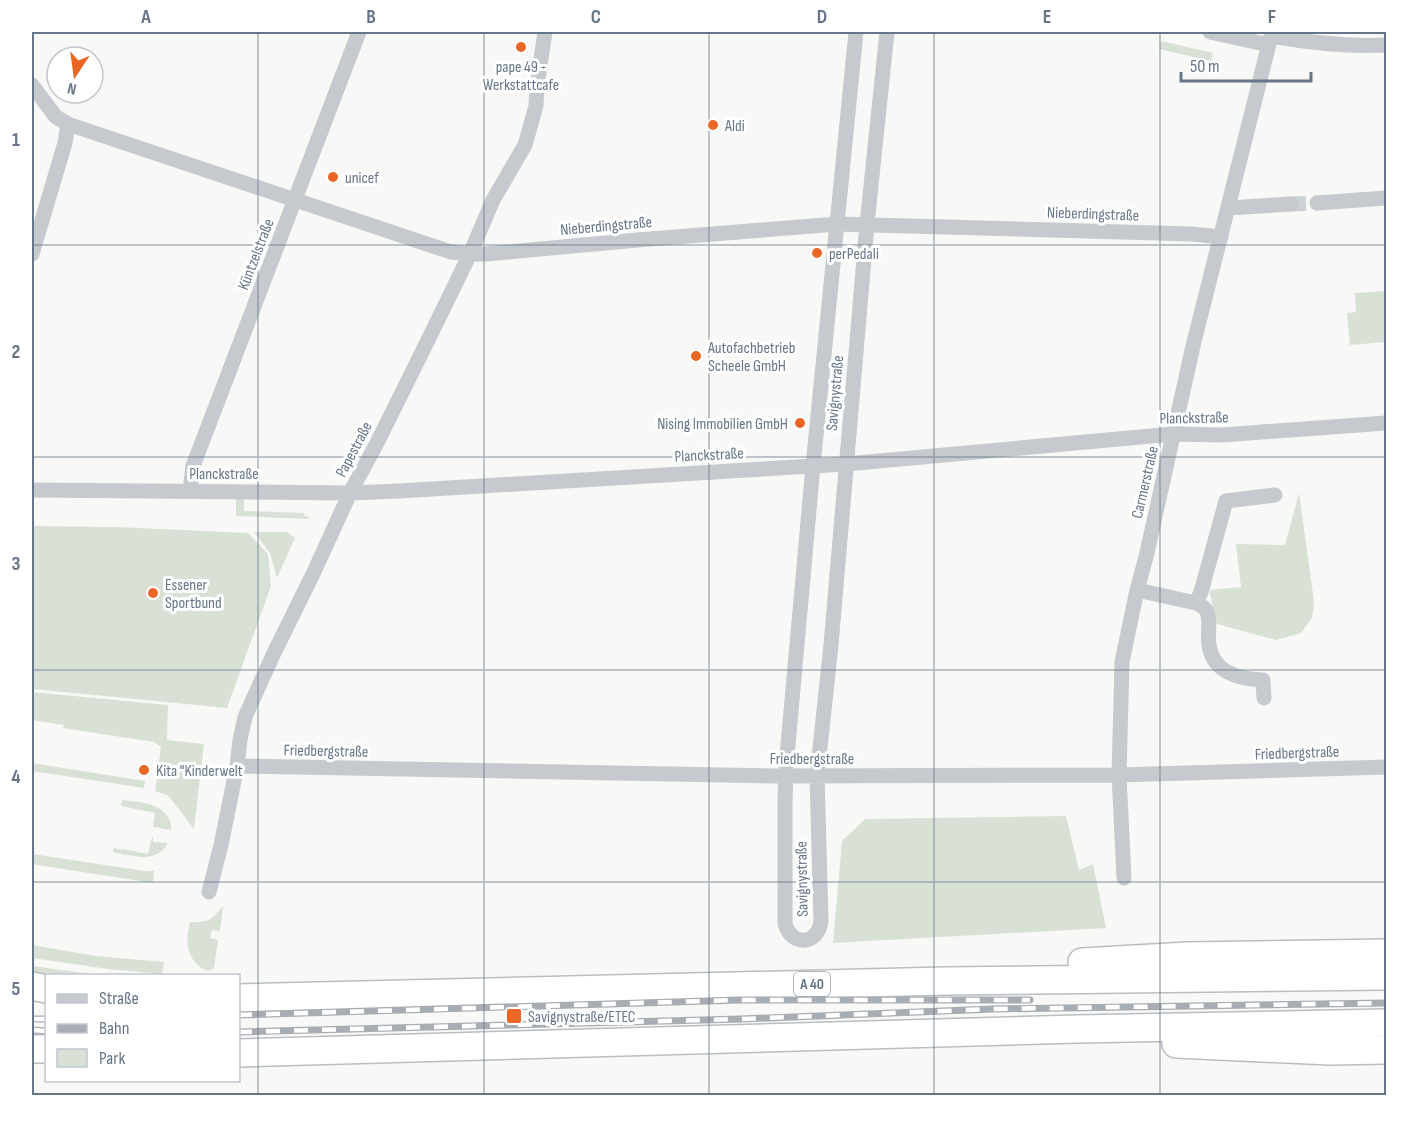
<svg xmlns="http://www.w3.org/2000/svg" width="1418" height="1127" font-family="'Sofia Sans Condensed',sans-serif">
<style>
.green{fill:#d9e1d6}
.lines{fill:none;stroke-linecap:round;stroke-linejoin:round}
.street-tunnel{stroke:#ccd1d5;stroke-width:15;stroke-dasharray:15 8;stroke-linecap:butt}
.highway-casing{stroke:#babdc1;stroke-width:30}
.street{stroke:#c6c9cd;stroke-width:15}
.highway{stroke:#fff;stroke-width:27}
.rail-casing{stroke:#a8adb4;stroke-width:7}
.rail{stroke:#fff;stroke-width:4.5;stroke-dasharray:14;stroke-linecap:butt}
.grid{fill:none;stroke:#667688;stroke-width:1.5;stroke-opacity:0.55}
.poi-dot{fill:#ea6624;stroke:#fff;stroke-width:2}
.labels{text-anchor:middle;stroke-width:6;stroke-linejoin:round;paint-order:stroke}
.shield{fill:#fff;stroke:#949fac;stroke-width:1.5}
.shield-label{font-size:15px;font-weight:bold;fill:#667688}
.poi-label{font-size:16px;fill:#667688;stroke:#fff;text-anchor:start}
.street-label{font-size:16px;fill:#667688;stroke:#fff}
.neatline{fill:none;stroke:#667688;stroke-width:2}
.grid-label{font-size:20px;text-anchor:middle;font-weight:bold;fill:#667688}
</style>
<rect width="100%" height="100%" fill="#f8f8f6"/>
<!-- green -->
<path class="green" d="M1161 41 1213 53 1211 61 1159 49Z
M1386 291V342L1350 345 1347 313 1356 312 1355 293Z
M1299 493 1313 594 1314 606 1312 618 1301 633 1276 640 1217 624 1209 590 1241 587 1236 544 1285 545Z
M236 495 242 496 244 500V511L304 513 305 516 307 517 309 516 308 519 236 516Z
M32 526 116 527 248 533 268 554 271 586 227 708 32 689Z
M254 532H287L295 538 277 578 270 553Z
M32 692 168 705 167 740 204 744 194 829 171 799 167 795 155 791 161 747 154 742 63 728 64 725 32 720Z
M32 763 145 781 144 788 32 771Z
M122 800C137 802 158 802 167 816 170 821 172 823 171 830L153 827 155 813 121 806Z
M1066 816 1079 870 1093 864 1106 928 833 943 842 841 865 819Z
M152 837 153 838V842L168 843C156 865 132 855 113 852L114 848 122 850 123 849 148 854Z
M32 854 145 871H154L153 883 32 864Z
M223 906 220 931 212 930 210 938 218 940 214 968C208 972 206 971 200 967 185 955 186 939 190 922 208 923 212 920 223 906Z
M32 945 96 956 164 962 162 974 108 969 32 958Z
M32 966 99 975H57L32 972Z"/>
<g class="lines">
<!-- street-tunnel -->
<path class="street-tunnel" d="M1291 204 1317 203"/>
<!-- highway casing -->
<g class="highway-casing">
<path id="highway" d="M1082 962 1188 956 1386 953
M32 986 46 989
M238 998 945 981 1386 976
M1176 1044 1330 1051 1386 1050
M32 1049H46
M238 1053 1077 1029 1386 1023"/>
</g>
<!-- street -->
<path class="street" d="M856 32 813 466 786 767 785 801V924C792 947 818 945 821 921L817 776 831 645 867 224 887 32
M1210 32 1269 45
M1271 36C1311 43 1346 47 1386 45
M32 85 56 117 68 124 451 252 470 254H486L638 240 837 224 1192 234 1221 237
M1317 203 1386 198
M1229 208 1291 204
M32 254 65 143 68 124
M32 490 350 493 399 491 846 464 1173 434 1222 435 1386 423
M190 491 193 466 359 32
M1137 590 1196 603C1200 605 1205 607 1207 612 1211 621 1207 635 1209 645 1213 673 1239 679 1263 680L1264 698
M1196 603 1201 592 1226 501 1275 495
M237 766 776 776 1119 775 1386 767
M1124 878 1119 775 1122 662 1137 590 1146 557 1193 346 1272 32
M209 892 221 845 237 766 240 740 245 717 273 655 313 574 350 493 377 443 431 334 470 254 493 200 525 145 536 106 537 86 545 32"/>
<!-- highway -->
<use href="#highway" class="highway"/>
<!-- rail casing -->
<g class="rail-casing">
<path id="rail" d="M238 1015 740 1000H1030
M32 1019H46
M32 1030 46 1031
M238 1032 741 1019 993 1009 1386 1003"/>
</g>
<!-- rail -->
<use href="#rail" class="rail"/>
</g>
<!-- grid -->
<path class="grid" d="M258 32V1096M484 32V1096M709 32V1096M934 32V1096M1160 32V1096M32 245H1386M32 457H1386M32 670H1386M32 882H1386"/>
<!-- markers -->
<g class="poi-dot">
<circle cx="521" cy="47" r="6"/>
<circle cx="713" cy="125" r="6"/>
<circle cx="333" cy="177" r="6"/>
<circle cx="817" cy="253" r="6"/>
<circle cx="696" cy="356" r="6"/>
<circle cx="800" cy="423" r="6"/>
<circle cx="153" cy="593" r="6"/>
<circle cx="144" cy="770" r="6"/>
<rect x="506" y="1008" width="16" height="16" rx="3"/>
</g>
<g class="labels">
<!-- shield labels -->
<rect class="shield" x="794" y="972" width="36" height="24" rx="4.5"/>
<g class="shield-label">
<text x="812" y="989">A 40</text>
</g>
<!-- poi labels -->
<g class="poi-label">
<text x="521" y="72" text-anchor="middle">pape 49 -<tspan x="521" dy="18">Werkstattcafe</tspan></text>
<text x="725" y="131">Aldi</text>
<text x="345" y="183">unicef</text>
<text x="829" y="259">perPedali</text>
<text x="708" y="353">Autofachbetrieb<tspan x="708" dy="18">Scheele GmbH</tspan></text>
<text x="788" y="429" text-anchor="end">Nising Immobilien GmbH</text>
<text x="165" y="590">Essener<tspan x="165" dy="18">Sportbund</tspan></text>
<text x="156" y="776">Kita "Kinderwelt</text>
<text x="528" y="1022">Savignystraße/ETEC</text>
</g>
<!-- street labels -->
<g class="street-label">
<text transform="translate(1093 213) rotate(2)" y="6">Nieberdingstraße</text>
<text transform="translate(606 225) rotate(-5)" y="6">Nieberdingstraße</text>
<text transform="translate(255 254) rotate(-69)" y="6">Küntzelstraße</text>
<text transform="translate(834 393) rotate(-85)" y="6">Savignystraße</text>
<text transform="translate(1194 417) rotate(-1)" y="6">Planckstraße</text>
<text transform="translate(353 449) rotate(-62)" y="6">Papestraße</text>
<text transform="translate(709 454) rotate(-3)" y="6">Planckstraße</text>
<text x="224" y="479">Planckstraße</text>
<text transform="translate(1144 482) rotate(-77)" y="6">Carmerstraße</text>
<text transform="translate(326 750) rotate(1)" y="6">Friedbergstraße</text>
<text transform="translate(1297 752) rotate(-2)" y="6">Friedbergstraße</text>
<text x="812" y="764">Friedbergstraße</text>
<text transform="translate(801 879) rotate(-91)" y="6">Savignystraße</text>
</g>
</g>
<!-- border -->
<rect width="1418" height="1127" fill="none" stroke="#ffffff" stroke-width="66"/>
<!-- legend -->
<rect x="45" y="974" width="195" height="108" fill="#ffffff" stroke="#c2c8cf" stroke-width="1.5"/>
<rect x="57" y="994" width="30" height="9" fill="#c6c9cd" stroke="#c2c8cf" stroke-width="1.5"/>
<text x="99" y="1004" font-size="18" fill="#667688">Straße</text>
<rect x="57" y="1024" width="30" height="9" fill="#a8adb4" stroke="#c2c8cf" stroke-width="1.5"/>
<text x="99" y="1034" font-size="18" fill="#667688">Bahn</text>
<rect x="57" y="1049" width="30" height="18" fill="#d9e1d6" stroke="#c2c8cf" stroke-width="1.5"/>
<text x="99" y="1064" font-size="18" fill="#667688">Park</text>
<!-- north arrow -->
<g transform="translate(75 75) rotate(193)"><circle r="28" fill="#ffffff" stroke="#c2c8cf" stroke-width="1.5"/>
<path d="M0-4.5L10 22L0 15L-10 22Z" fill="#ea6624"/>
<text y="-9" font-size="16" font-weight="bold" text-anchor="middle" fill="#667688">N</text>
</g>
<!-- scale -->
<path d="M1181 72v9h130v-9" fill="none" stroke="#667688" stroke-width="3"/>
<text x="1190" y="72" font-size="18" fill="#667688" stroke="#ffffff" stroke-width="4.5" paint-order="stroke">50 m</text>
<rect x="33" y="33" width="1352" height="1061" class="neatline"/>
<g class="grid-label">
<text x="146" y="23">A</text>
<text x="371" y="23">B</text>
<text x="596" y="23">C</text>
<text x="822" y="23">D</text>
<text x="1047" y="23">E</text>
<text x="1272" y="23">F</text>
<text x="16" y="146">1</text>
<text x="16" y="358">2</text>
<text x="16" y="570">3</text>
<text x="16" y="783">4</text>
<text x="16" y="995">5</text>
</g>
</svg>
